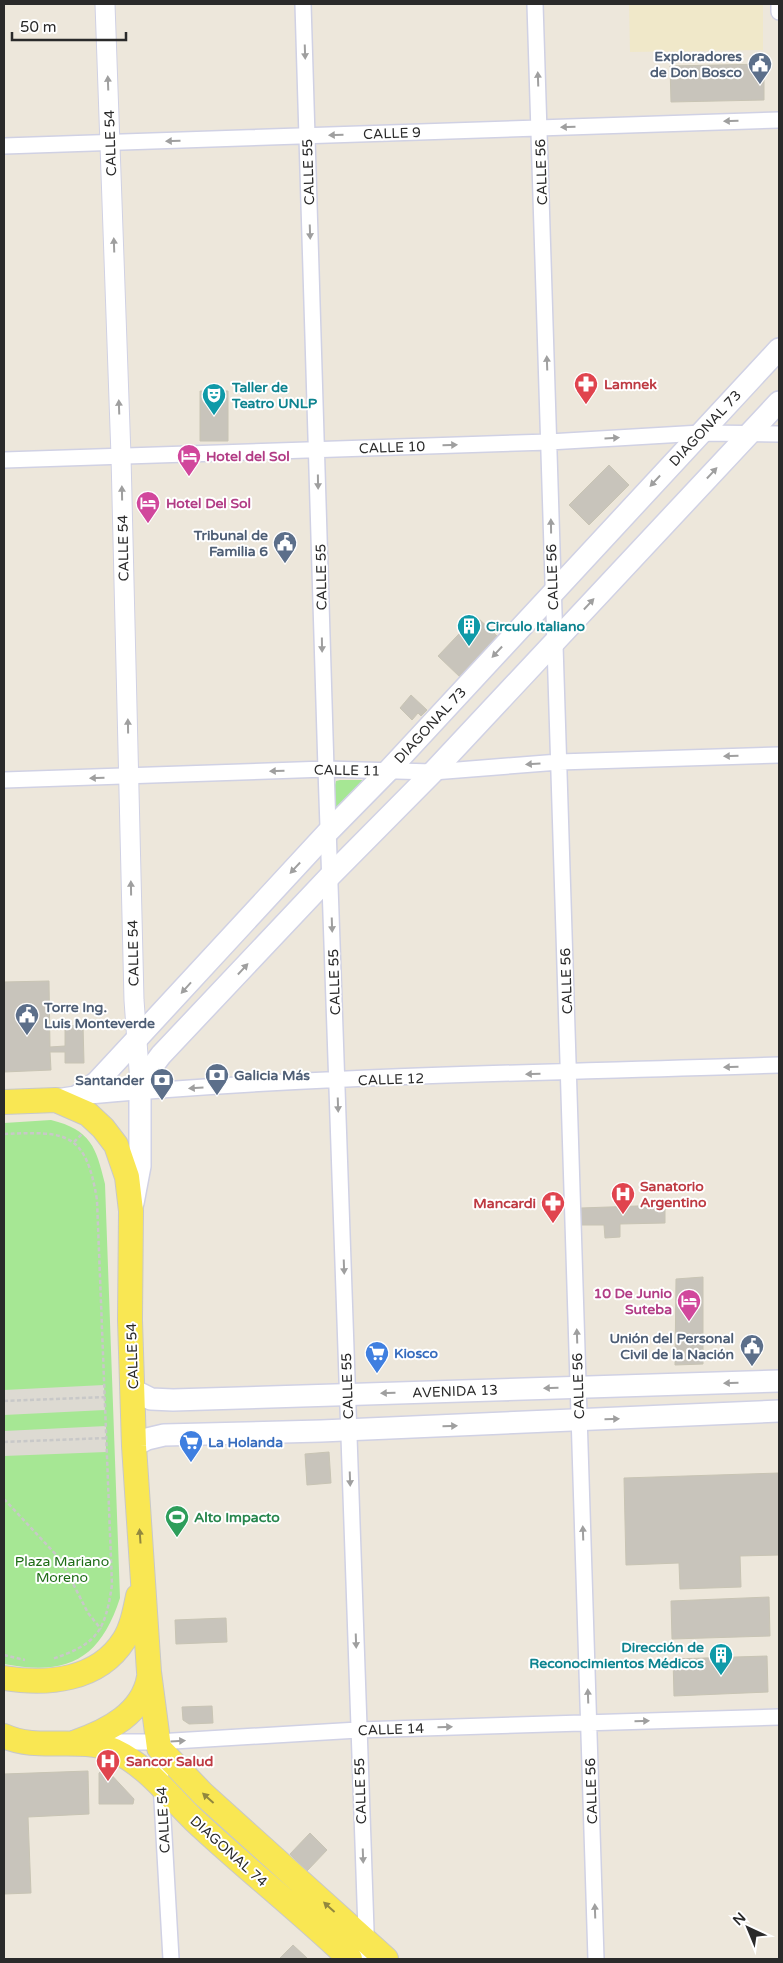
<svg xmlns="http://www.w3.org/2000/svg" width="783" height="1963" font-family="'Varela Round',sans-serif">
<style>
.education{fill:#f0e8c9}
.green{fill:#a6e794}
.plaza{fill:#dddad2}
.building{fill:#c8c4bb;stroke:#c8c4b4}
.lines{fill:none;stroke-linecap:round;stroke-linejoin:round}
.minor-casing{stroke:#d0d1e4;stroke-width:18}
.tertiary-casing{stroke:#d0d1e4;stroke-width:21}
.secondary-casing{stroke:#d0d1e4;stroke-width:24}
.primary-casing{stroke:#c8c8c8;stroke-width:26}
.path{stroke:#c8c8c8;stroke-width:2.5;stroke-dasharray:4 2.5;stroke-linecap:butt}
.minor{stroke:#fff;stroke-width:15}
.tertiary{stroke:#fff;stroke-width:19}
.secondary{stroke:#fff;stroke-width:21}
.primary{stroke:#f9e753;stroke-width:24}
.oneway{fill:#9f9f9f}
.oneway2{fill:#92883e}
.labels{text-anchor:middle;stroke-width:4;stroke-linejoin:round;paint-order:stroke}
.service-label{font-size:14px;font-weight:bold;fill:#4e5e75;stroke:#fff;text-anchor:end}
.street-label{font-size:14px;fill:#2a2a2a;stroke:#fff}
.health-label{font-size:14px;font-weight:bold;fill:#be3a42;stroke:#fff;text-anchor:start}
.culture-label{font-size:14px;font-weight:bold;fill:#0d838f;stroke:#fff;text-anchor:start}
.hotel-label{font-size:14px;font-weight:bold;fill:#b23c85;stroke:#fff;text-anchor:start}
.shop-label{font-size:14px;font-weight:bold;fill:#366cbe;stroke:#fff;text-anchor:start}
.leisure-label{font-size:14px;font-weight:bold;fill:#27864d;stroke:#fff;text-anchor:start}
.park-label{font-size:14px;fill:#1d6c15;stroke:#fff}
</style>
<rect width="100%" height="100%" fill="#ede7db"/>
<!-- education -->
<path class="education" d="M629 4H763V50L630 52Z"/>
<!-- green -->
<path class="green" d="M340 780H367L335 811V785L336 781Z
M51 1120C91 1130 96 1147 105 1184L120 1598C100 1660 67 1676 4 1664V1123Z"/>
<!-- plaza -->
<path class="plaza" d="M104 1385 105 1410 4 1415V1390Z
M106 1426V1452L4 1456V1431Z"/>
<!-- building -->
<path class="building" d="M764 64V100L671 102 670 66Z
M200 391H228V441H200Z
M609 465 629 485 589 525 569 505Z
M476 616 499 638 461 678 438 656Z
M411 695 427 710 421 716 418 713 412 720 400 708Z
M49 981 50 1047 65 1046V1026L83 1025 84 1063H65V1052H50L51 1070 4 1072V982Z
M665 1205V1223L620 1224V1237L605 1238 604 1225H581V1208Z
M703 1277V1364L675 1365 676 1279Z
M329 1452 331 1483 307 1485 305 1454Z
M779 1473V1555L740 1556 741 1587 680 1589 679 1563 626 1565 624 1478Z
M769 1597 770 1636 672 1639 671 1601Z
M226 1618 227 1642 176 1644 175 1620Z
M767 1656 768 1692 674 1696 673 1659Z
M212 1706 213 1723 189 1724 183 1720 182 1707Z
M103 1769H106L134 1799 133 1804H99V1773Z
M88 1771 89 1814 28 1817 31 1893 4 1894V1774Z
M310 1833 327 1850 307 1871 290 1854Z
M293 1945 307 1958 279 1959Z"/>
<g class="lines">
<!-- minor casing -->
<g class="minor-casing">
<path id="minor" d="M303 4 326 769 367 1959
M535 4 596 1959
M779 4V12
M4 146 779 120
M4 460 549 442 701 433 779 434
M4 780 326 769 433 772 559 762 779 755
M78 1097C311 1075 546 1073 779 1065
M105 1742H157L358 1730 779 1717
M159 1748 171 1959"/>
</g>
<!-- tertiary casing -->
<g class="tertiary-casing">
<path id="tertiary" d="M105 4 121 456 134 1000 140 1083"/>
</g>
<!-- secondary casing -->
<g class="secondary-casing">
<path id="secondary" d="M56 1100 76 1097 97 1082 328 832 388 771 779 349
M133 1203 140 1166V1083L161 1055 330 876 433 772 779 402
M133 1390 151 1399 173 1400 779 1381
M134 1446 147 1439 164 1435 321 1431 779 1411"/>
</g>
<!-- primary casing -->
<g class="primary-casing">
<path id="primary" d="M4 1102 56 1100 88 1114 103 1128 116 1145 127 1177 131 1211 130 1320 134 1446 149 1672 159 1748 203 1794 386 1959
M4 1678C47 1685 98 1681 124 1640 132 1627 135 1611 138 1596
M4 1736C39 1752 78 1735 115 1751 147 1766 169 1796 194 1820 245 1868 300 1911 350 1959
M76 1742C108 1731 143 1713 149 1677"/>
</g>
<!-- path -->
<path class="path" d="M4 1134C67 1131 86 1132 97 1200L112 1585C105 1632 97 1644 52 1659
M74 1142 82 1134
M4 1401 105 1397
M4 1442 106 1438
M4 1499 61 1560 88 1613 101 1629
M4 1655 25 1660"/>
<!-- minor -->
<use href="#minor" class="minor"/>
<!-- tertiary -->
<use href="#tertiary" class="tertiary"/>
<!-- secondary -->
<use href="#secondary" class="secondary"/>
<!-- primary -->
<use href="#primary" class="primary"/>
</g>
<!-- one-way arrows -->
<defs><path id="oneway-solid" d="M-6-.8H1V-3.2L6.5 0L1 3.2V.8H-6Z" transform="scale(1.25)"/></defs>
<g class="oneway">
<use href="#oneway-solid" transform="translate(305 52) rotate(88)"/>
<use href="#oneway-solid" transform="translate(538 79) rotate(-92)"/>
<use href="#oneway-solid" transform="translate(108 83) rotate(-92)"/>
<use href="#oneway-solid" transform="translate(731 121) rotate(178)"/>
<use href="#oneway-solid" transform="translate(568 127) rotate(178)"/>
<use href="#oneway-solid" transform="translate(336 135) rotate(178)"/>
<use href="#oneway-solid" transform="translate(173 141) rotate(178)"/>
<use href="#oneway-solid" transform="translate(310 232) rotate(88)"/>
<use href="#oneway-solid" transform="translate(114 245) rotate(-92)"/>
<use href="#oneway-solid" transform="translate(547 363) rotate(-92)"/>
<use href="#oneway-solid" transform="translate(119 407) rotate(-92)"/>
<use href="#oneway-solid" transform="translate(612 438) rotate(-3)"/>
<use href="#oneway-solid" transform="translate(450 445) rotate(-2)"/>
<use href="#oneway-solid" transform="translate(712 473) rotate(-47)"/>
<use href="#oneway-solid" transform="translate(655 481) rotate(133)"/>
<use href="#oneway-solid" transform="translate(318 482) rotate(89)"/>
<use href="#oneway-solid" transform="translate(122 493) rotate(-91)"/>
<use href="#oneway-solid" transform="translate(551 526) rotate(-91)"/>
<use href="#oneway-solid" transform="translate(589 604) rotate(-47)"/>
<use href="#oneway-solid" transform="translate(322 645) rotate(89)"/>
<use href="#oneway-solid" transform="translate(497 652) rotate(133)"/>
<use href="#oneway-solid" transform="translate(128 726) rotate(-91)"/>
<use href="#oneway-solid" transform="translate(731 756) rotate(178)"/>
<use href="#oneway-solid" transform="translate(533 764) rotate(176)"/>
<use href="#oneway-solid" transform="translate(277 771) rotate(178)"/>
<use href="#oneway-solid" transform="translate(97 778) rotate(178)"/>
<use href="#oneway-solid" transform="translate(295 868) rotate(133)"/>
<use href="#oneway-solid" transform="translate(131 888) rotate(-91)"/>
<use href="#oneway-solid" transform="translate(332 925) rotate(88)"/>
<use href="#oneway-solid" transform="translate(243 969) rotate(-47)"/>
<use href="#oneway-solid" transform="translate(186 988) rotate(132)"/>
<use href="#oneway-solid" transform="translate(731 1067) rotate(178)"/>
<use href="#oneway-solid" transform="translate(533 1074) rotate(178)"/>
<use href="#oneway-solid" transform="translate(196 1088) rotate(177)"/>
<use href="#oneway-solid" transform="translate(338 1105) rotate(88)"/>
<use href="#oneway-solid" transform="translate(344 1267) rotate(88)"/>
<use href="#oneway-solid" transform="translate(577 1336) rotate(-92)"/>
<use href="#oneway-solid" transform="translate(731 1383) rotate(178)"/>
<use href="#oneway-solid" transform="translate(551 1388) rotate(178)"/>
<use href="#oneway-solid" transform="translate(388 1393) rotate(178)"/>
<use href="#oneway-solid" transform="translate(612 1419) rotate(-2)"/>
<use href="#oneway-solid" transform="translate(450 1426) rotate(-2)"/>
<use href="#oneway-solid" transform="translate(350 1479) rotate(88)"/>
<use href="#oneway-solid" transform="translate(583 1533) rotate(-92)"/>
<use href="#oneway-solid" transform="translate(356 1641) rotate(88)"/>
<use href="#oneway-solid" transform="translate(588 1696) rotate(-92)"/>
<use href="#oneway-solid" transform="translate(642 1721) rotate(-2)"/>
<use href="#oneway-solid" transform="translate(445 1727) rotate(-2)"/>
<use href="#oneway-solid" transform="translate(178 1741) rotate(-3)"/>
<use href="#oneway-solid" transform="translate(363 1856) rotate(88)"/>
<use href="#oneway-solid" transform="translate(595 1911) rotate(-92)"/>
</g>
<g class="oneway2">
<use href="#oneway-solid" transform="translate(140 1536) rotate(-94)"/>
<use href="#oneway-solid" transform="translate(208 1798) rotate(-138)"/>
<use href="#oneway-solid" transform="translate(329 1907) rotate(-138)"/>
</g>
<!-- icons -->
<defs>
<g id="civic-pin" transform="scale(1.25)"><path d="M0 17L-7.5 6A9.5 9.5 0 1 1 7.5 6Z" fill="#5c6f8a" stroke="#fff"/><path d="M-.6-6.5H3V-4.5H.6V-3L4-1V1h2V6H-6V1h2V-1L-.6-3ZM-1.2 2.5V6h2.4V2.5Z" fill="#fff"/></g>
<g id="pharmacy-pin" transform="scale(1.25)"><path d="M0 17L-7.5 6A9.5 9.5 0 1 1 7.5 6Z" fill="#e0444e" stroke="#fff"/><path d="M-2-6h4v4h4v4h-4v4h-4v-4h-4v-4h4Z" fill="#fff"/></g>
<g id="theatre-pin" transform="scale(1.25)"><path d="M0 17L-7.5 6A9.5 9.5 0 1 1 7.5 6Z" fill="#0f9aa8" stroke="#fff"/><path d="M-5-5.5Q0-4 5-5.5V0Q5 5 0 6Q-5 5-5 0ZM-3.3-2.5H-1v1.5H-3.3ZM1-2.5H3.3v1.5H1ZM-2.8 1Q0 5.5 2.8 1Z" fill="#fff"/></g>
<g id="hotel-pin" transform="scale(1.25)"><path d="M0 17L-7.5 6A9.5 9.5 0 1 1 7.5 6Z" fill="#d1479c" stroke="#fff"/><path d="M-6-4.5h1.5V1H6V5H4.5V3h-9V5H-6ZM-4 0a1.8 1.8 0 1 1 3.6 0ZM.5 0V-2.5h3Q6-2.5 6 0Z" fill="#fff"/></g>
<g id="building-pin" transform="scale(1.25)"><path d="M0 17L-7.5 6A9.5 9.5 0 1 1 7.5 6Z" fill="#0f9aa8" stroke="#fff"/><path d="M-4-6H4V6H1V3H-1V6H-4ZM-2.5-4.3h1.7v1.8h-1.7ZM.8-4.3h1.7v1.8H.8ZM-2.5-1h1.7V.8h-1.7ZM.8-1h1.7V.8H.8Z" fill="#fff"/></g>
<g id="bank-pin" transform="scale(1.25)"><path d="M0 17L-7.5 6A9.5 9.5 0 1 1 7.5 6Z" fill="#5c6f8a" stroke="#fff"/><path d="M-6-4H6V4H-6ZM0-2.3a2.3 2.3 0 1 0 0 4.6a2.3 2.3 0 1 0 0-4.6Z" fill="#fff"/></g>
<g id="hospital-pin" transform="scale(1.25)"><path d="M0 17L-7.5 6A9.5 9.5 0 1 1 7.5 6Z" fill="#e0444e" stroke="#fff"/><path d="M-5-5h3v3.5h4V-5h3V5h-3V1.5h-4V5h-3Z" fill="#fff"/></g>
<g id="supermarket-pin" transform="scale(1.25)"><path d="M0 17L-7.5 6A9.5 9.5 0 1 1 7.5 6Z" fill="#3f7fe0" stroke="#fff"/><path d="M-6-5.5h2.5l.6 2H6L4.5 2H-2.5L-4.4-4H-6ZM-1.5 3.2a1.3 1.3 0 1 0 .1 0ZM3 3.2a1.3 1.3 0 1 0 .1 0Z" fill="#fff"/></g>
<g id="stadium-pin" transform="scale(1.25)"><path d="M0 17L-7.5 6A9.5 9.5 0 1 1 7.5 6Z" fill="#2e9e5b" stroke="#fff"/><path d="M0-5a6.5 5 0 1 0 0 10a6.5 5 0 1 0 0-10ZM-3.5-1.8h7v3.6h-7Z" fill="#fff"/></g>
</defs>
<g fill-rule="evenodd">
<use href="#civic-pin" x="760" y="64"/>
<use href="#pharmacy-pin" x="586" y="384"/>
<use href="#theatre-pin" x="214" y="395"/>
<use href="#hotel-pin" x="189" y="456"/>
<use href="#hotel-pin" x="148" y="503"/>
<use href="#civic-pin" x="285" y="543"/>
<use href="#building-pin" x="469" y="626"/>
<use href="#civic-pin" x="27" y="1015"/>
<use href="#bank-pin" x="217" y="1075"/>
<use href="#bank-pin" x="162" y="1080"/>
<use href="#hospital-pin" x="623" y="1194"/>
<use href="#pharmacy-pin" x="553" y="1203"/>
<use href="#hotel-pin" x="689" y="1301"/>
<use href="#civic-pin" x="752" y="1346"/>
<use href="#supermarket-pin" x="377" y="1353"/>
<use href="#supermarket-pin" x="191" y="1442"/>
<use href="#stadium-pin" x="177" y="1517"/>
<use href="#building-pin" x="721" y="1655"/>
<use href="#hospital-pin" x="108" y="1761"/>
</g>
<g class="labels">
<!-- service labels -->
<g class="service-label">
<text x="742" y="61">Exploradores<tspan x="742" dy="16">de Don Bosco</tspan></text>
<text x="268" y="540">Tribunal de<tspan x="268" dy="16">Familia 6</tspan></text>
<text x="44" y="1012" text-anchor="start">Torre Ing.<tspan x="44" dy="16">Luis Monteverde</tspan></text>
<text x="234" y="1080" text-anchor="start">Galicia Más</text>
<text x="144" y="1085">Santander</text>
<text x="734" y="1343">Unión del Personal<tspan x="734" dy="16">Civil de la Nación</tspan></text>
</g>
<!-- street labels -->
<g class="street-label">
<text transform="translate(392 133) rotate(-2)" y="5">CALLE 9</text>
<text transform="translate(110 143) rotate(-92)" y="5">CALLE 54</text>
<text transform="translate(308 172) rotate(-92)" y="5">CALLE 55</text>
<text transform="translate(541 172) rotate(-92)" y="5">CALLE 56</text>
<text transform="translate(705 428) rotate(-47)" y="5">DIAGONAL 73</text>
<text transform="translate(392 447) rotate(-2)" y="5">CALLE 10</text>
<text transform="translate(123 548) rotate(-91)" y="5">CALLE 54</text>
<text transform="translate(321 577) rotate(-91)" y="5">CALLE 55</text>
<text transform="translate(552 577) rotate(-92)" y="5">CALLE 56</text>
<text transform="translate(430 725) rotate(-47)" y="5">DIAGONAL 73</text>
<text transform="translate(347 770) rotate(1)" y="5">CALLE 11</text>
<text transform="translate(133 953) rotate(-91)" y="5">CALLE 54</text>
<text transform="translate(566 981) rotate(-92)" y="5">CALLE 56</text>
<text transform="translate(334 982) rotate(-92)" y="5">CALLE 55</text>
<text transform="translate(391 1079) rotate(-2)" y="5">CALLE 12</text>
<text transform="translate(132 1356) rotate(-92)" y="5">CALLE 54</text>
<text transform="translate(347 1386) rotate(-92)" y="5">CALLE 55</text>
<text transform="translate(578 1386) rotate(-92)" y="5">CALLE 56</text>
<text transform="translate(455 1391) rotate(-2)" y="5">AVENIDA 13</text>
<text transform="translate(391 1729) rotate(-2)" y="5">CALLE 14</text>
<text transform="translate(360 1791) rotate(-92)" y="5">CALLE 55</text>
<text transform="translate(591 1791) rotate(-92)" y="5">CALLE 56</text>
<text transform="translate(163 1820) rotate(-93)" y="5">CALLE 54</text>
<text transform="translate(229 1851) rotate(42)" y="5">DIAGONAL 74</text>
</g>
<!-- health labels -->
<g class="health-label">
<text x="604" y="389">Lamnek</text>
<text x="640" y="1191">Sanatorio<tspan x="640" dy="16">Argentino</tspan></text>
<text x="536" y="1208" text-anchor="end">Mancardi</text>
<text x="126" y="1766">Sancor Salud</text>
</g>
<!-- culture labels -->
<g class="culture-label">
<text x="232" y="392">Taller de<tspan x="232" dy="16">Teatro UNLP</tspan></text>
<text x="486" y="631">Circulo Italiano</text>
<text x="704" y="1652" text-anchor="end">Dirección de<tspan x="704" dy="16">Reconocimientos Médicos</tspan></text>
</g>
<!-- hotel labels -->
<g class="hotel-label">
<text x="206" y="461">Hotel del Sol</text>
<text x="166" y="508">Hotel Del Sol</text>
<text x="672" y="1298" text-anchor="end">10 De Junio<tspan x="672" dy="16">Suteba</tspan></text>
</g>
<!-- shop labels -->
<g class="shop-label">
<text x="394" y="1358">Kiosco</text>
<text x="208" y="1447">La Holanda</text>
</g>
<!-- leisure labels -->
<g class="leisure-label">
<text x="194" y="1522">Alto Impacto</text>
</g>
<!-- park labels -->
<g class="park-label">
<text x="62" y="1566">Plaza Mariano<tspan x="62" dy="16">Moreno</tspan></text>
</g>
</g>
<!-- border -->
<rect width="783" height="1963" fill="none" stroke="#2a2a2a" stroke-width="10"/>
<!-- north arrow -->
<g transform="translate(748 1928) rotate(316)" stroke="#ffffff" stroke-width="4" paint-order="stroke">
<path d="M0-4L9 19L0 12L-9 19Z" fill="#2a2a2a"/>
<text y="-8" font-size="14" font-weight="bold" text-anchor="middle" fill="#2a2a2a">N</text>
</g>
<!-- scale -->
<path d="M12 32v8h114v-8" fill="none" stroke="#2a2a2a" stroke-width="2.5"/>
<text x="20" y="32" font-size="15" fill="#2a2a2a" stroke="#ffffff" stroke-width="4" paint-order="stroke">50 m</text>
</svg>
